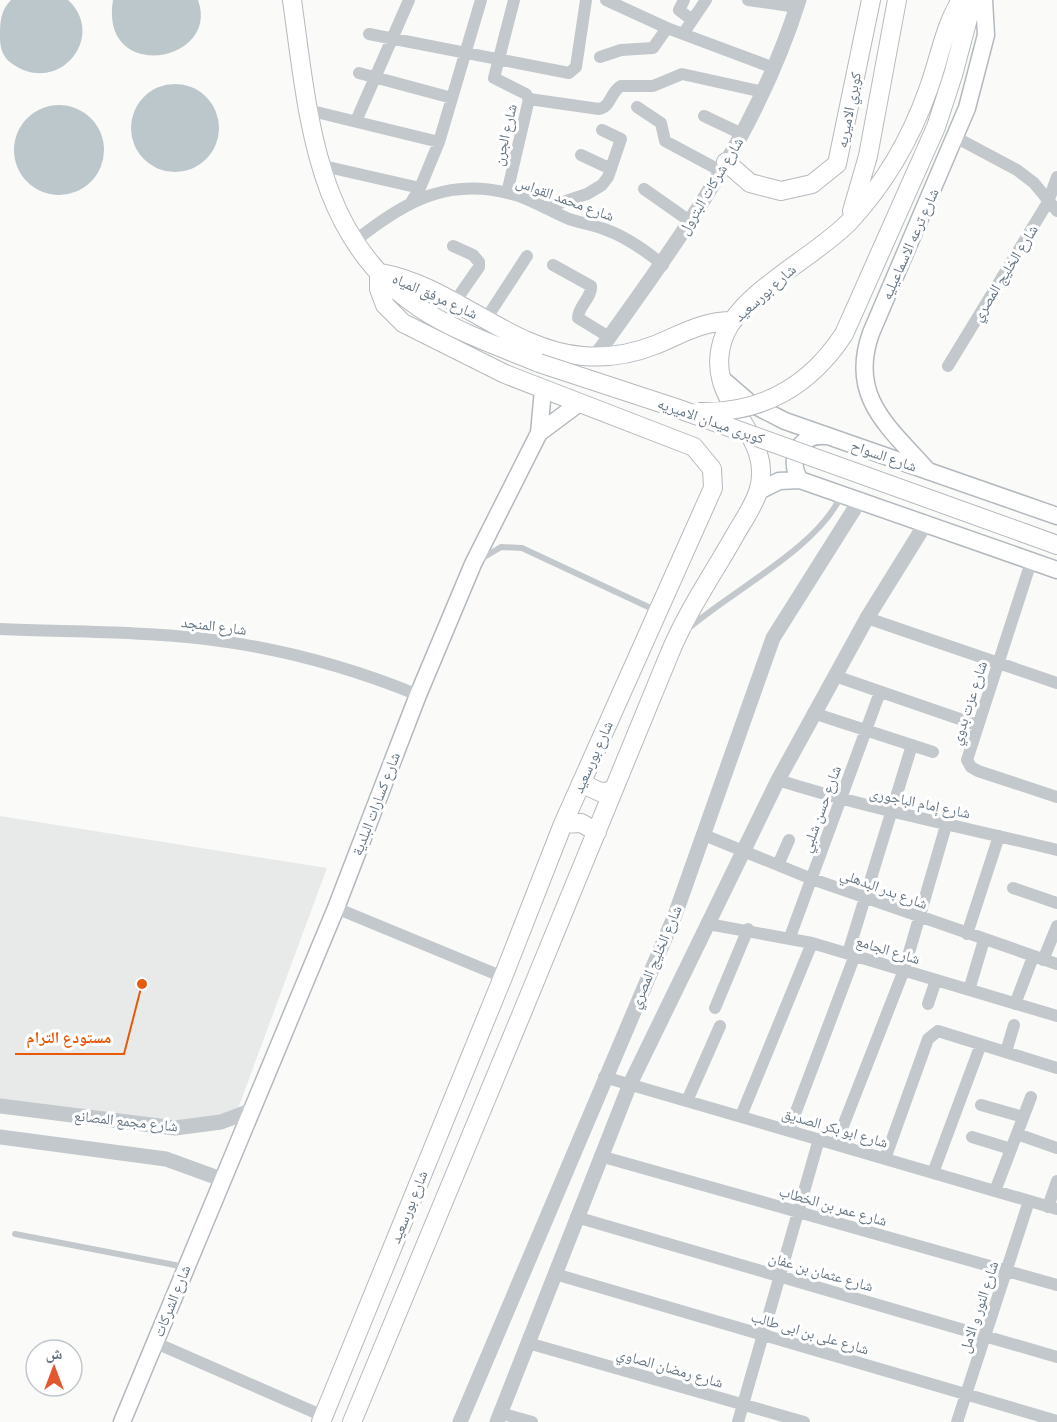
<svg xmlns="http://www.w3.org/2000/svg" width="1057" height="1422" font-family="Barlow,'Noto Naskh Arabic',sans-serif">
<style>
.built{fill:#e8e9e9}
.water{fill:#bbc7cb}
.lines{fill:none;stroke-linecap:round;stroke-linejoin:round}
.secondary-casing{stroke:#b3babf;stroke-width:19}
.primary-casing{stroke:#b5babe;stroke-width:20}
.service{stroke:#c3c8cc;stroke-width:6}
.minor{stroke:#c3c8cc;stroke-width:12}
.tertiary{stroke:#c3c8cc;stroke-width:15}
.secondary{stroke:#fff;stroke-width:16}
.primary{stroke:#fff;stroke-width:18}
.primary-bridge-casing{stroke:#b5babe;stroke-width:20;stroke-linecap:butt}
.primary-bridge{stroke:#fff;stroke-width:18}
.labels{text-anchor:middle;stroke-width:6;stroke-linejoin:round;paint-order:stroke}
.street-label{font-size:15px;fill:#657683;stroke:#fff}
.leader{fill:none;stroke:#e8590c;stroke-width:2}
.callout-dot{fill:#e8590c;stroke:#fff;stroke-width:2}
.callout-label{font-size:16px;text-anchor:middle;font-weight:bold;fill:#e8590c;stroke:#fff;stroke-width:6;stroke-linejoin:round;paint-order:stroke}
</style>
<rect width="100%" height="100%" fill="#fafaf8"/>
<!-- built -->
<path class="built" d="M0 816 327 868 236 1114 180 1126 0 1100Z"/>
<!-- water -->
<path class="water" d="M11 0H68C107 36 60 95 14 65 4 59 0 50 0 38 0 23 0 11 11 0Z
M113 0H198C221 63 99 84 113 0Z
M131 128a44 44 0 1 1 88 0a44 44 0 1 1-88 0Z
M14 150a45 45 0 1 1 90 0a45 45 0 1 1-90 0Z"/>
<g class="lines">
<!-- secondary casing -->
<g class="secondary-casing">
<path id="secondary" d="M721 378 750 403 785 421 1057 516
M539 433 578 404
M928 471C889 427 848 397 871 333L967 108 986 35 984 0
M800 480C787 459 799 434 825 436
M759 491 779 481 800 480 1057 570
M122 1422 336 908 418 695 473 564 539 433 543 390"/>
</g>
<!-- primary casing -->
<g class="primary-casing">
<path id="primary" d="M292 0C309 120 315 246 431 315 465 335 503 348 539 363
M726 162 750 183 781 191 812 184 837 164 871 0
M852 211 868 156 897 0
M381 273C451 285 511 351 583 356 607 358 632 354 655 345 682 334 702 321 733 321
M844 334 936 127 953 75 973 0
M1024 533 1057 545
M581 783 600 792 613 791
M563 824 581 823 597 832
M321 1422 503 977 563 824 713 488 712 469 694 447 505 374 403 323 385 305 379 289V272
M352 1422C458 1167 565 911 669 655 686 613 713 574 735 535 743 521 753 507 758 492 778 431 697 402 725 334 744 290 817 256 850 221 884 184 911 138 928 90 939 61 944 27 961 0"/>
</g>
<!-- service -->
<path class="service" d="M481 559 501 547 522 548 657 611
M689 628C733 590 817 548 841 496
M15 1234 185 1267"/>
<!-- minor -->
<path class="minor" d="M606 0 667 28 774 68
M684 0 679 10 692 20
M748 0 797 7
M369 34 569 73 576 67 586 0
M683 34 706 0
M600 57 621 50 653 48 667 28
M359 73 452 98
M529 99 599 109C612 106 610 92 621 86H653L682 74 763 92
M637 107 661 123 665 141 721 171
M308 110 439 142
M704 116 742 134
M356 121 409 0
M957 138 1017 170 1034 183 1057 211
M581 155 611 169
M319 165 420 188
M644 189 691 222
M507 193 529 99 526 94 494 78 514 0
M412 201 420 188 439 142 481 0
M545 208 587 194 602 185 608 177 621 139 602 130
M355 241C406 200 451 175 519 196 536 202 552 212 569 219 581 223 593 225 604 229 627 237 645 250 663 265
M453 246 473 255 479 262V267L454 303
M553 265 591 286C592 298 578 306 578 318L609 337
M486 319 527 256
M948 366 1048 202 1057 177
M1031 562 967 760 971 767 978 771 1057 797
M867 618 1057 683
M0 629C68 632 138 631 206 639 279 648 350 667 418 695
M835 676 977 725
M813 713 933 752
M778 780C869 809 964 827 1057 850
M704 835 812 879 1057 964
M778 865 789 840
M1013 888 1057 903
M336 908 503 977
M708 924 812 943 1057 1016
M967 934 999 836
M790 937 880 692
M848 953 912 745
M1043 960 1057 926
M969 990 984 940
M928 1004 936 980
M1015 1004 1033 957
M715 1008 748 929
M1006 1052 1014 1025
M604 1077 1057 1209
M687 1101 720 1026
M981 1105 1023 1117
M741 1116 812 943
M789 1130 855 955
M1017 1134 1057 1148
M972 1137 1011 1149
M836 1144 904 970 947 822
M600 1156 1057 1285
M885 1159 928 1039 938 1031 1057 1068
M933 1173 981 1044
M995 1191 1031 1097
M1048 1207 1057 1181
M576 1217 1057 1357
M555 1274 1057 1421
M156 1343 323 1416
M528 1343 804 1422
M500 1413 532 1422
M738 1422 819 1139
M957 1422 1029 1201"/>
<!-- tertiary -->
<path class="tertiary" d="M595 357C677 242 756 137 799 0
M0 1106 175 1128 221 1122 250 1111
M0 1137 166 1159 221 1179
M460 1422 675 915 773 638 860 500
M497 1422 630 1084 778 780 867 618 926 523"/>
<!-- secondary -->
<use href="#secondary" class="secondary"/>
<!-- primary -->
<use href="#primary" class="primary"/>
<!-- primary-bridge casing -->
<g class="primary-bridge-casing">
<path id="primary-bridge" d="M539 363 676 408 1024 533
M698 412C761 414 810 386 844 334"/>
</g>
<!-- primary-bridge -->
<use href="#primary-bridge" class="primary-bridge"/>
</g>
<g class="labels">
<!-- street labels -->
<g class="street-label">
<text transform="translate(849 110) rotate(-79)" y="5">كوبري الاميريه</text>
<text transform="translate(505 135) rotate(-77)" y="5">شارع الجرن</text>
<text transform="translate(711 186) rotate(-59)" y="5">شارع شركات البترول</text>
<text transform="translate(565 199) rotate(20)" y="5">شارع محمد القواس</text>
<text transform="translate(910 244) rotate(-66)" y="5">شارع ترعه الاسماعيليه</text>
<text transform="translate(1005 273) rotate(-58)" y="5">شارع الخليج المصري</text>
<text transform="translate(765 293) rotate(-42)" y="5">شارع بورسعيد</text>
<text transform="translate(435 296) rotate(24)" y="5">شارع مرفق المياه</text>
<text transform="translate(711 421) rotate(19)" y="5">كوبرى ميدان الاميريه</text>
<text transform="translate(884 456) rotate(19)" y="5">شارع السواح</text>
<text transform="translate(214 626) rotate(7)" y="5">شارع المنجد</text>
<text transform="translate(969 703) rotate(-72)" y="5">شارع عزت بدوي</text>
<text transform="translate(593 757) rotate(-66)" y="5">شارع بورسعيد</text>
<text transform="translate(920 803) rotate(12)" y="5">شارع إمام الباجورى</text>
<text transform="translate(376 804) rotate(-69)" y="5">شارع كسارات البلدية</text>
<text transform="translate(821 809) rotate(-70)" y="5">شارع حسن شلبي</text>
<text transform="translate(884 889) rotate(20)" y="5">شارع بدر البدهلي</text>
<text transform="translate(888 950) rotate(17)" y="5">شارع الجامع</text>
<text transform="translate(656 957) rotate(-67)" y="5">شارع الخليج المصري</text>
<text transform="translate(126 1121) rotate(6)" y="5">شارع مجمع المصانع</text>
<text transform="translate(835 1128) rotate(16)" y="5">شارع ابو بكر الصديق</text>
<text transform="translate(833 1206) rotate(16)" y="5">شارع عمر بن الخطاب</text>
<text transform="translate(409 1207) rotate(-68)" y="5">شارع بورسعيد</text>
<text transform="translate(821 1272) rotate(16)" y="5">شارع عثمان بن عفان</text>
<text transform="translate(172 1301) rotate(-68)" y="5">شارع الشركات</text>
<text transform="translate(979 1307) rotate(-72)" y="5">شارع النور و الامل</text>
<text transform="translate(810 1333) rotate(16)" y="5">شارع على بن ابى طالب</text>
<text transform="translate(670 1368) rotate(16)" y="5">شارع رمضان الصاوي</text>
</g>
</g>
<!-- callouts -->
<path class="leader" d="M142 984L124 1054H15"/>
<circle class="callout-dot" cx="142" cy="984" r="6"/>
<g class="callout-label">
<text x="69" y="1043">مستودع الترام</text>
</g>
<!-- north arrow -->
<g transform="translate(54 1368)"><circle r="28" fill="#ffffff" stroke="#c1c8cd" stroke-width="1.5"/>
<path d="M0-4.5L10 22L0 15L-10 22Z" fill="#e4572e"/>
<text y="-9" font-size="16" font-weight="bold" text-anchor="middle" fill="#657683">ش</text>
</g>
</svg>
